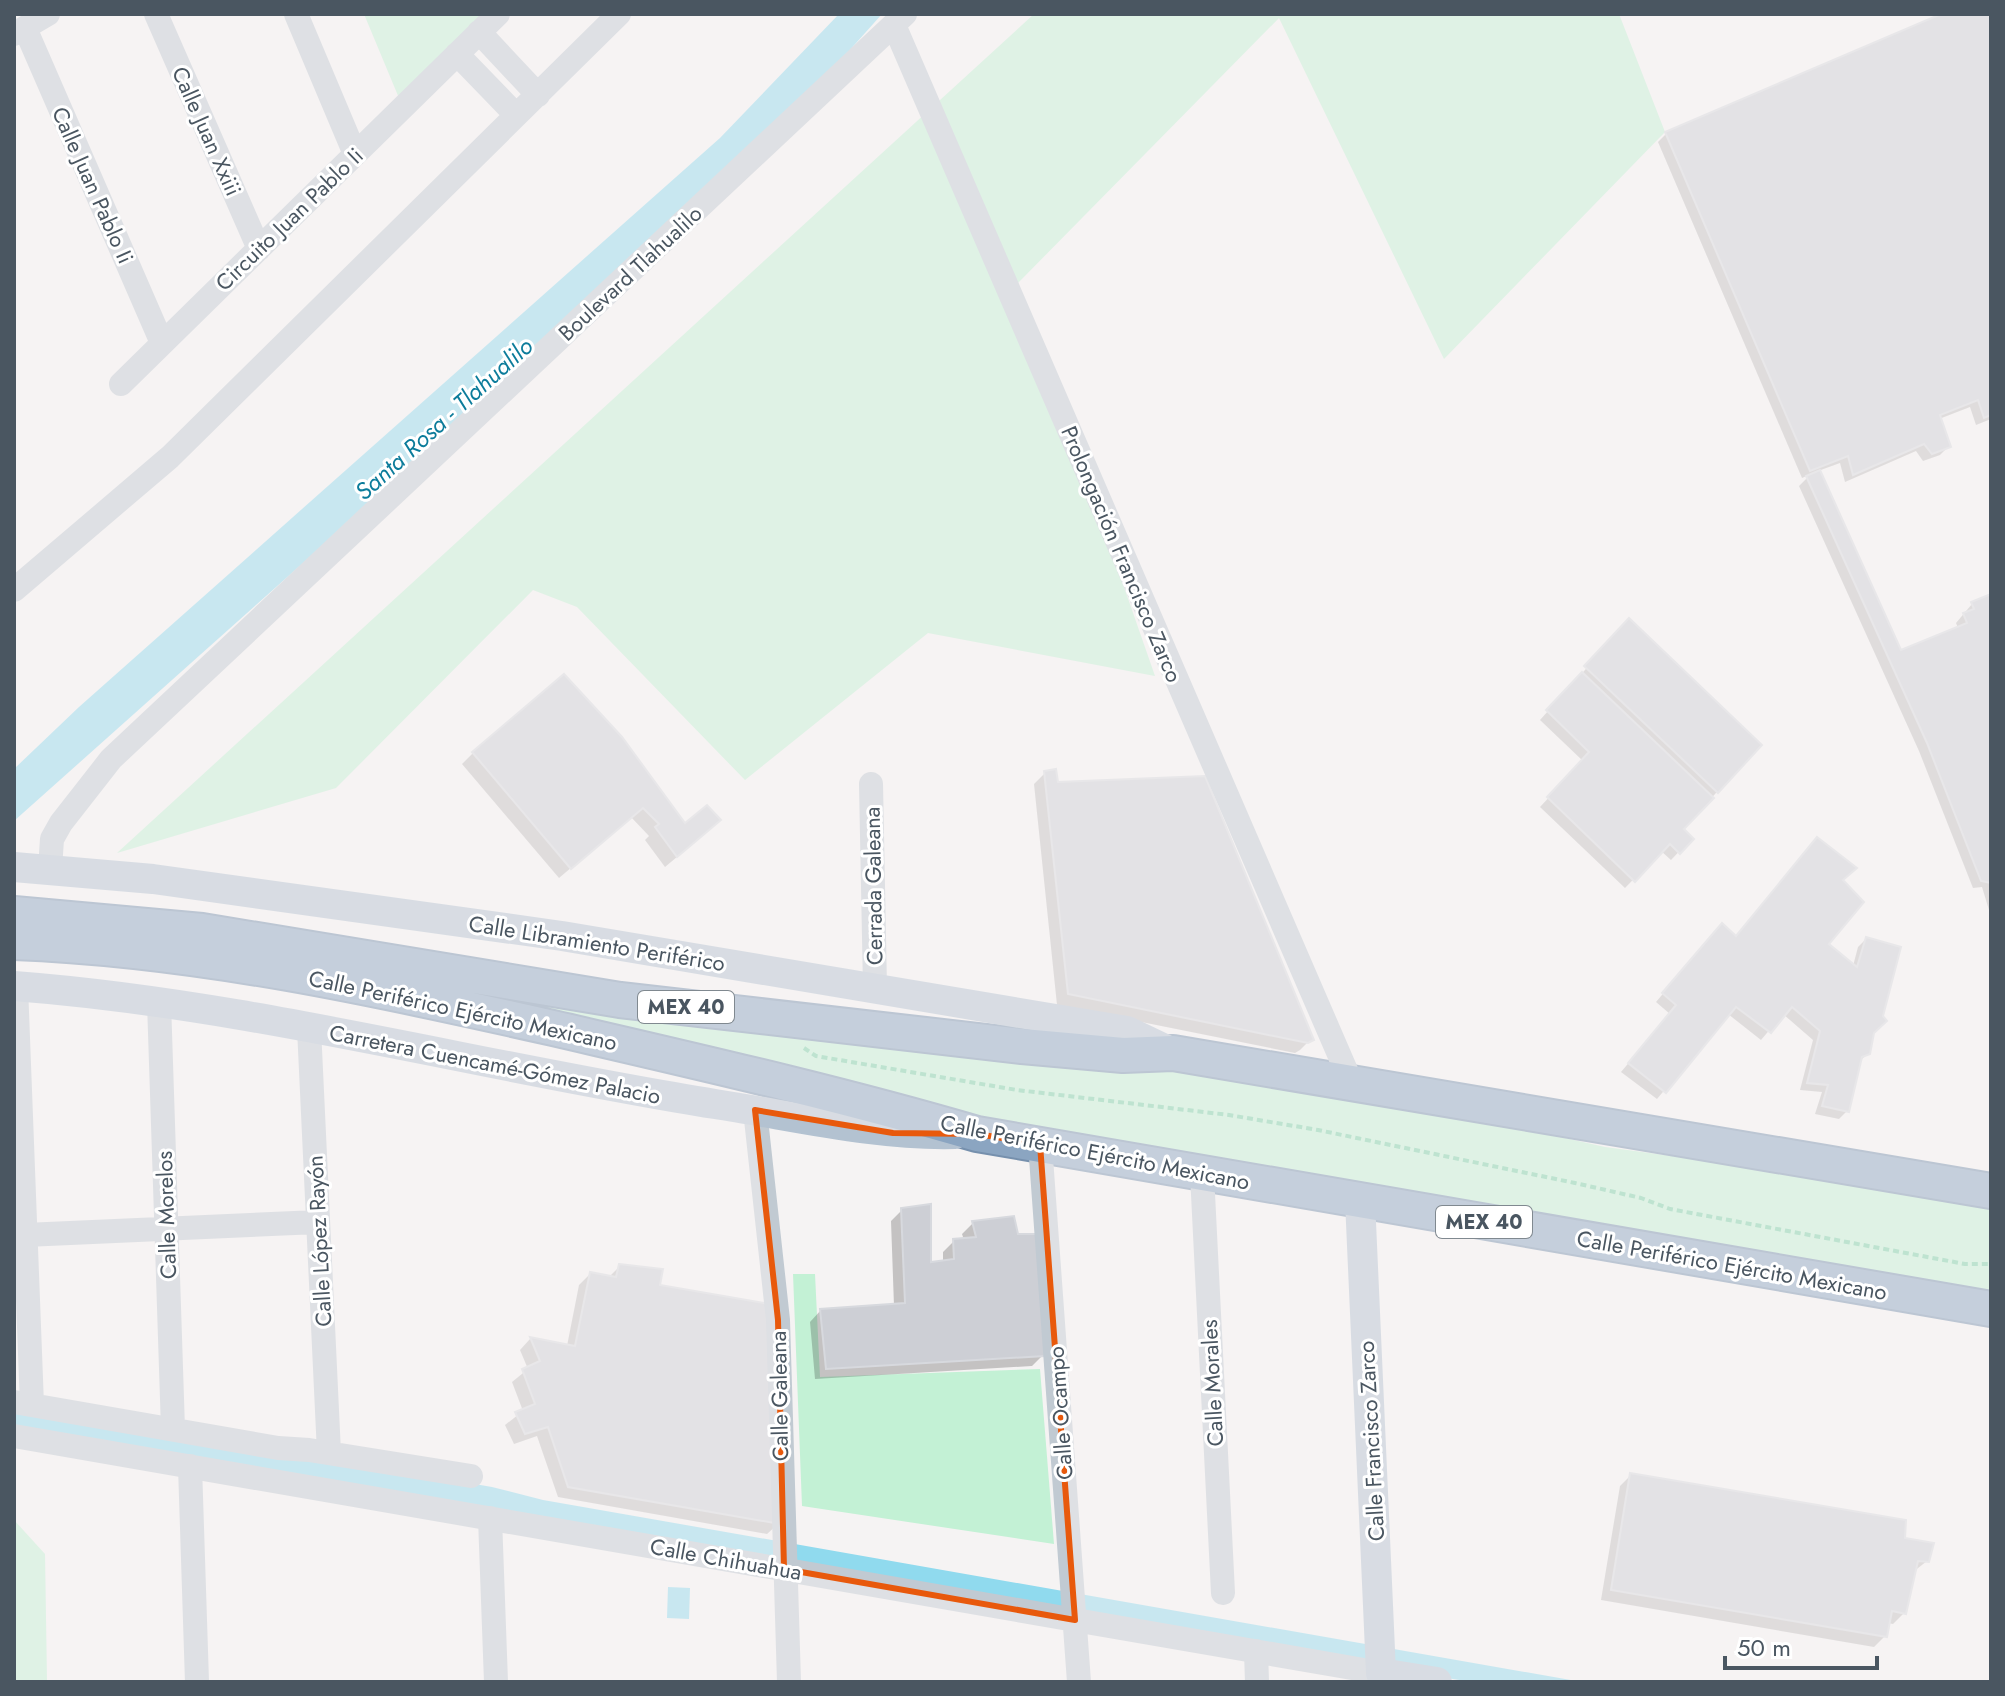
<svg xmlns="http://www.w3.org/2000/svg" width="2005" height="1696" font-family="Jost,sans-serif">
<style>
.green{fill:#c3f1d5}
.water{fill:#90daee}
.shadow{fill:#0003}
.building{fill:#cdcfd5;stroke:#d7d9de;stroke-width:2}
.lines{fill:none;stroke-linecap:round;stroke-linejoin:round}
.highway-casing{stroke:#7690ad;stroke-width:38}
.path{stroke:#7ad0a6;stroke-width:4;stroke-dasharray:6 4;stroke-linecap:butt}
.minor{stroke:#c1cad2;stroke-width:24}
.major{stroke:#b3c2d1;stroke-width:30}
.highway{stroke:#8ba5c1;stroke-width:34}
.marked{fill:none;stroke:#e8590c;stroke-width:6;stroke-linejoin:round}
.labels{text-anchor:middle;stroke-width:6;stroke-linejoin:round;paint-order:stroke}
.shield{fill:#fff;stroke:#808990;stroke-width:2}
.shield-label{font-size:20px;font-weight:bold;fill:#4a5661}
.street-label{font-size:22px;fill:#4a5661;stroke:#fff}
.water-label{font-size:24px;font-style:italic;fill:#0c7c9b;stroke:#fff}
</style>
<rect width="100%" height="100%" fill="#f5f3f3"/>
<!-- green -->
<path class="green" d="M364 14H483L399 98Z
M1034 14H1619L1665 132 1444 359 1279 18 1018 283 1155 676 928 633 745 780 577 607 533 590 336 788 117 853Z
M444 985 1117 1060 1441 1110 1605 1147 1991 1199V1314L785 1084Z
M793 1274H815L820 1377 1040 1369 1054 1544 802 1506Z
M14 1520 45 1554 47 1682H14Z"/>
<!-- water -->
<path class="water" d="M839 14H882L738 175 14 821V769L79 707 720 138Z
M14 1405 492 1487 543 1500 1582 1682H1472L1402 1671 14 1429Z
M668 1587 690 1588 689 1619 667 1618Z"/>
<!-- shadow -->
<path class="shadow" d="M1946 14H1991V419L1976 425 1970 407 1939 419 1948 447 1940 455 1923 461 1916 451 1845 482 1840 463 1818 471 1900 653 1958 628 1956 623 1972 604 1991 596 1989 910 1982 887 1973 888 1919 751 1799 486 1811 474 1802 478 1658 142 1666 134Z
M1629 621 1760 745 1682 830 1691 839 1671 860 1661 851 1625 888 1540 807 1583 761 1540 720Z
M620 739 684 826 708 831 665 867 645 840 649 836 631 817 559 878 462 764 473 753Z
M1045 773 1311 1039 1300 1050 1295 1053 1057 1005 1034 784Z
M1841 880 1826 944 1853 966 1858 947 1866 939 1872 1033 1868 1053 1859 1062 1847 1111 1839 1119 1815 1114 1822 1092 1800 1090 1813 1040 1783 1014 1761 1040 1728 1014 1657 1099 1621 1072 1670 1014 1656 1002 1714 933 1736 938Z
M902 1210 929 1264 943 1262V1252L954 1241 964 1240 962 1234 973 1223 1043 1355 1032 1366 815 1379 810 1322 821 1310 894 1306 891 1221Z
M620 1266 658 1286 778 1524 767 1534 558 1497 537 1436 514 1444 505 1425 523 1411 512 1382 528 1369 520 1350 530 1339 567 1346 579 1285 590 1274 608 1278Z
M1631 1475 1903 1540 1927 1561 1913 1572 1904 1613 1893 1624 1888 1623 1885 1636 1874 1647 1601 1600 1620 1486Z"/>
<!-- building -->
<path class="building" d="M1941 14H1991V415L1984 418 1978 400 1940 415 1951 447 1932 454 1924 444 1853 475 1848 456 1810 471 1665 132Z
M1820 470 1901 650 1967 623 1963 613 1974 609 1971 602 1991 594V883L1981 881 1927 743 1806 476Z
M1629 618 1762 745 1718 793 1584 666Z
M1582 672 1714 798 1684 829 1694 839 1680 854 1670 844 1635 882 1547 797 1589 752 1546 710Z
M564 674 622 737 685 823 707 805 721 820 677 857 655 827 659 824 643 808 571 869 472 752Z
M1056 769 1058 782 1205 776 1314 1040 1308 1043 1068 994 1044 771Z
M1817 837 1857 868 1843 880 1864 902 1829 944 1857 967 1866 937 1901 947 1883 1016 1887 1021 1874 1033 1870 1054 1862 1057 1849 1112 1822 1106 1828 1085 1807 1083 1820 1031 1792 1007 1771 1033 1736 1007 1666 1093 1628 1063 1676 1005 1662 993 1722 923 1736 936Z
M931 1204V1262L954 1259 953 1239 976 1237 972 1221 1014 1216 1018 1234H1038L1045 1356 826 1369 820 1309 905 1303 901 1208Z
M619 1264 663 1269 660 1285 770 1304 780 1524 568 1487 548 1427 525 1434 515 1412 535 1404 522 1369 540 1361 530 1337 575 1346 590 1272 616 1277Z
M1630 1473 1906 1520 1905 1538 1934 1543 1929 1562 1918 1561 1906 1614 1892 1611 1887 1637 1611 1590Z"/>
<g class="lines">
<!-- highway casing -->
<g class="highway-casing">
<path id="highway" d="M14 914 202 931 620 1000 1022 1046 1123 1055 1173 1053 1991 1191
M14 942C196 949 376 988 553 1028 695 1061 837 1093 977 1134L1991 1309"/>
</g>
<!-- path -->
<path class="path" d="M804 1048 816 1056 1017 1090 1229 1115 1318 1130 1575 1183 1641 1198 1670 1209 1965 1264H1991"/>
<!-- minor -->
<path class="minor" d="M156 14 259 249
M296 14 355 154
M894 25 1351 1082
M25 28 162 343
M479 32 538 95
M14 34 48 14
M457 54 516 115
M121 384 498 14
M14 590 170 457 619 14
M871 784 875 988
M50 869 52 839 61 823 111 759 905 14
M16 986 32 1405
M159 1002 173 1429
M309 1028 329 1453
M755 1110 778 1320 789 1682
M1040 1144 1079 1682
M1202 1174 1223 1593
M25 1235 318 1222
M14 1402 278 1448 309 1450 471 1476
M14 1436 1381 1673V1682
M190 1466 197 1682
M490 1518 496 1682
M1256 1651 1257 1682"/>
<!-- major -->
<path class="major" d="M14 867 153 879 562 936 1127 1031 1173 1053
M14 986C250 1004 481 1067 715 1104 794 1116 874 1136 955 1134
M1360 1200 1381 1673 1437 1682"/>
<!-- highway -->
<use href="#highway" class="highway"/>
</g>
<!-- marked area -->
<path d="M0 0H2005V1696H0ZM755 1110 893 1133 977 1134 1040 1144 1075 1620 784 1569 778 1320Z" fill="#f5f3f3" fill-opacity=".55" fill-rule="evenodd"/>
<path class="marked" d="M755 1110 893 1133 977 1134 1040 1144 1075 1620 784 1569 778 1320Z"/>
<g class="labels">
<!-- shield labels -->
<g class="shield">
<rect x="638" y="991" width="96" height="32" rx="6"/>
<rect x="1436" y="1206" width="96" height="32" rx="6"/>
</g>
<g class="shield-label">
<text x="686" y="1014">MEX 40</text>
<text x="1484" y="1229">MEX 40</text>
</g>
<!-- street labels -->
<g class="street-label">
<text transform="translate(207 131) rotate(66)" y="8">Calle Juan Xxiii</text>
<text transform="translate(93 185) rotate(66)" y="8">Calle Juan Pablo Ii</text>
<text transform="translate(289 219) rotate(-44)" y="8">Circuito Juan Pablo Ii</text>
<text transform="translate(630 273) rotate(-43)" y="8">Boulevard Tlahualilo</text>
<text transform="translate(1122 554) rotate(67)" y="8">Prolongación Francisco Zarco</text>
<text transform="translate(873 886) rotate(-91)" y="8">Cerrada Galeana</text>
<text transform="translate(597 943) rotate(9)" y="8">Calle Libramiento Periférico</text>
<text transform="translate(463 1010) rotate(12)" y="8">Calle Periférico Ejército Mexicano</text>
<text transform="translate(495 1064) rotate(11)" y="8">Carretera Cuencamé-Gómez Palacio</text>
<text transform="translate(1095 1152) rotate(11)" y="8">Calle Periférico Ejército Mexicano</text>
<text transform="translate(166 1215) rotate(-92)" y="8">Calle Morelos</text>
<text transform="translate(319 1241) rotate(-93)" y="8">Calle López Rayón</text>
<text transform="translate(1732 1265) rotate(10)" y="8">Calle Periférico Ejército Mexicano</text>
<text transform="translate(1212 1383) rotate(-93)" y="8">Calle Morales</text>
<text transform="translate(779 1396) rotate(-91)" y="8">Calle Galeana</text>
<text transform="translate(1060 1413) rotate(-94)" y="8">Calle Ocampo</text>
<text transform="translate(1371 1441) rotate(-93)" y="8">Calle Francisco Zarco</text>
<text transform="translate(726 1559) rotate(10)" y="8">Calle Chihuahua</text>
</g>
<!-- water labels -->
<g class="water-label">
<text transform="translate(444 419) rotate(-42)" y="8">Santa Rosa - Tlahualilo</text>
</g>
</g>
<!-- border -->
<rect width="2005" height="1696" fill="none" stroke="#4a5661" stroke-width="32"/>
<!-- scale -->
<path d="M1725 1656v12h152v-12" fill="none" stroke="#4a5661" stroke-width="4"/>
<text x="1737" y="1656" font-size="24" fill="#4a5661" stroke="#ffffff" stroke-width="6" paint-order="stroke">50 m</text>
</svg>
